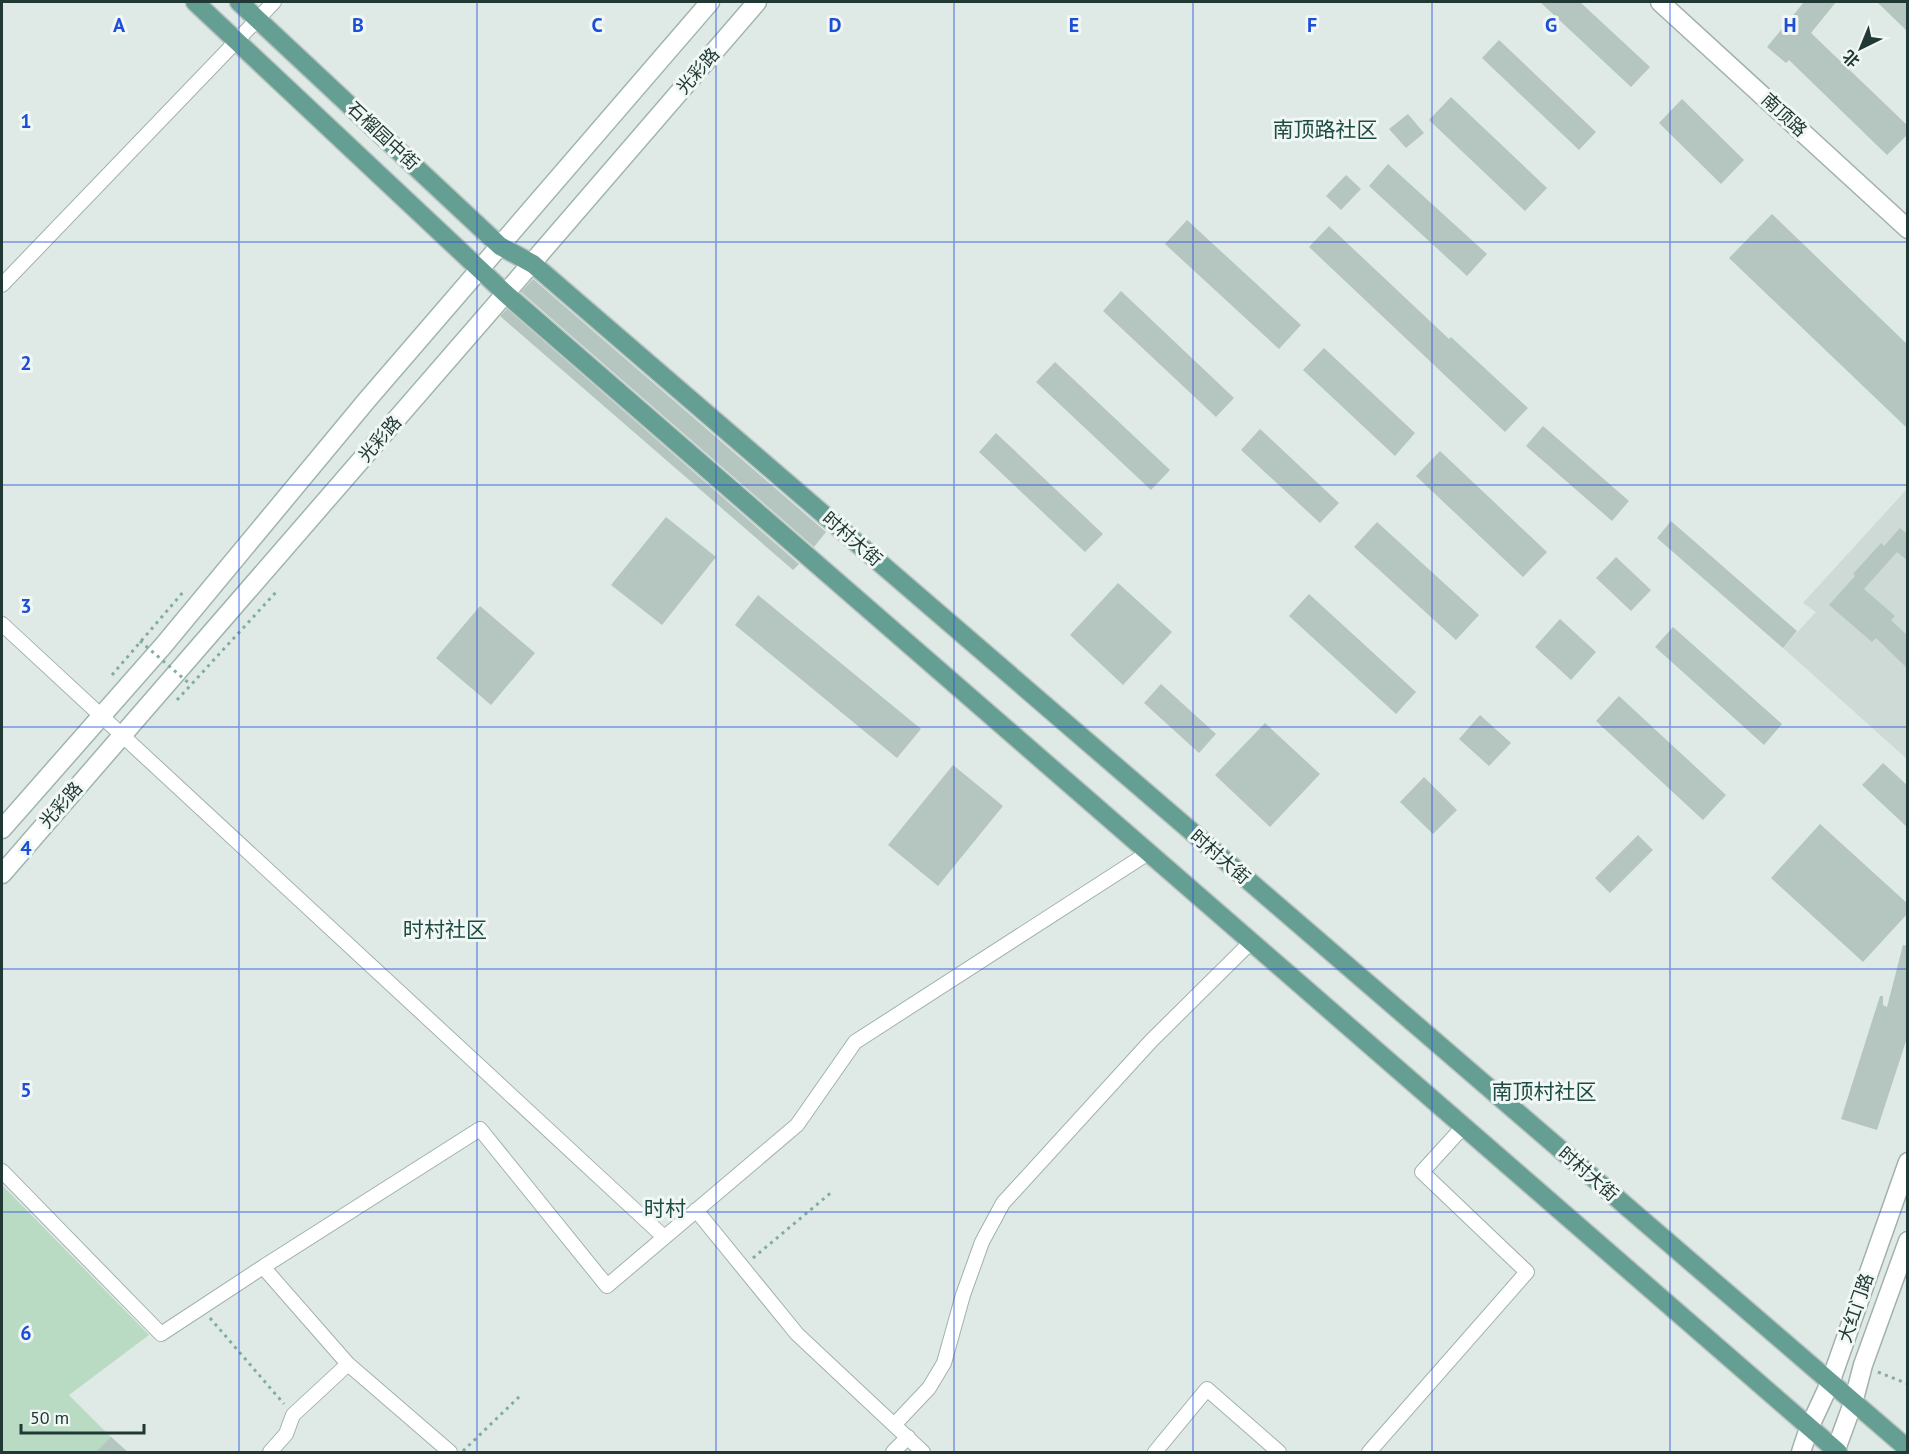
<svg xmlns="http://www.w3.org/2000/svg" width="1909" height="1454" font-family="'PT Sans','Noto Sans SC',sans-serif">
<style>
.built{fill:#cedad5}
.green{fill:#b9dbc3}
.building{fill:#b5c5bf}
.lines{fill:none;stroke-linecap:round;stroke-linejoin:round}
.minor-casing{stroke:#a2b1ad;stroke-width:16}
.tertiary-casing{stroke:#a2b1ad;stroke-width:21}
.secondary-casing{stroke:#9fb5ae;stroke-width:21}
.primary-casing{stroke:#bcc4c2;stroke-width:21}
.path{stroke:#81ada1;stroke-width:3;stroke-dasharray:3 4.5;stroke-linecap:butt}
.minor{stroke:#fff;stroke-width:14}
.tertiary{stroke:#fff;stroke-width:18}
.secondary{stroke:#fff;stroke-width:18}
.primary{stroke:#659e92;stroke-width:18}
.path-bridge{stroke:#81ada1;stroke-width:3;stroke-dasharray:3 4.5;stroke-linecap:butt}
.grid{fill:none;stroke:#1d4ed8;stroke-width:1.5;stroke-opacity:0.55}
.labels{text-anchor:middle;stroke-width:6;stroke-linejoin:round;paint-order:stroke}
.street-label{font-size:18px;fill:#213934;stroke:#f0f7f4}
.quarter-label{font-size:21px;fill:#1e4b42;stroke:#f0f7f4}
.grid-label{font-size:20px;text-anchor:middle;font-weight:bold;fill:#1d4ed8;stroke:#f0f7f4;stroke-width:6;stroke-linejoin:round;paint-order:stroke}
</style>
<rect width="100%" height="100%" fill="#dfeae6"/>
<!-- built -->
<path class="built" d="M1907 489V759L1783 648 1816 612 1803 603Z"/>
<!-- green -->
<path class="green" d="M2 1185 149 1335 69 1395 126 1452H2Z"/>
<!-- building -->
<path class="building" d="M1540 2H1580L1650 67 1631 87Z
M1804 2H1836L1811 33 1908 126V134L1887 155 1789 60 1786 63 1767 47Z
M1877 2H1908V32Z
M1499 40 1596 132 1579 150 1482 58Z
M1451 97 1547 188 1525 211 1429 120Z
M1682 99 1744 160 1721 184 1659 123Z
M1408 114 1424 133 1406 148 1389 129Z
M1388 164 1487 254 1467 276 1369 186Z
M1346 175 1361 189 1341 210 1326 196Z
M1772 214 1908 345V429L1729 258Z
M1187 220 1301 325 1279 349 1165 244Z
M1329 226 1449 339 1451 337 1528 408 1505 432 1309 247Z
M533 279 826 532 814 547 521 292Z
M1121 291 1234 398 1216 417 1103 311Z
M507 309 799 564 793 570 500 316Z
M1324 348 1415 433 1395 456 1303 370Z
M1055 362 1170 470 1151 490 1036 382Z
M1543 426 1629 501 1612 521 1526 446Z
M1260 429 1339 503 1320 523 1241 450Z
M996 433 1103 534 1085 552 979 452Z
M1440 451 1547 552 1523 577 1416 476Z
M666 517 716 557 662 625 611 585Z
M1671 521 1797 631 1783 648 1657 538Z
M1377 522 1479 615 1456 640 1354 547Z
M1900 528 1908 535V561L1897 552 1864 589 1895 616 1891 620 1908 636V669L1876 638 1872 642 1829 605 1855 576 1853 574 1881 543 1884 546Z
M1616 557 1651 590 1631 611 1596 578Z
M1118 583 1172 632 1123 685 1070 635Z
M1309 594 1416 692 1396 714 1289 616Z
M758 595 921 729 897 758 735 625Z
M480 606 535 653 491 705 436 658Z
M1560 619 1596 652 1571 680 1535 647Z
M1673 627 1782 724 1764 745 1655 647Z
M1161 684 1216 734 1199 753 1144 703Z
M1619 696 1726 795 1703 820 1596 721Z
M1480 715 1511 743 1489 766 1459 739Z
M1265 723 1320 774 1270 827 1215 775Z
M1883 763 1908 786V828L1862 785Z
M953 765 1003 806 938 886 888 845Z
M1424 777 1457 810 1433 834 1400 802Z
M1820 824 1908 904V913L1863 962 1771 878Z
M1638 835 1653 850 1610 893 1595 878Z
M1903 945 1908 946V1035L1877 1130 1841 1119 1880 996H1883V1005L1887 1007Z
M111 1437 128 1452H96Z"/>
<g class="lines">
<!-- minor casing -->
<g class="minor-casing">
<path id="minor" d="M2 285 274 2
M2 624 664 1237
M2 1171 161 1334 263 1267 348 1364 450 1452
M696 1210 797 1334 923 1452
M263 1267 480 1129 607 1286 797 1125 855 1042 1148 853
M894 1425 929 1388 944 1363 963 1295 982 1242 1003 1203 1151 1041 1251 942
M270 1452 286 1434 293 1415 348 1364
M893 1452 908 1437
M1155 1452 1207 1389 1279 1452
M1369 1452 1527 1272 1422 1172 1463 1127"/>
</g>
<!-- tertiary casing -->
<g class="tertiary-casing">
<path id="tertiary" d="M1660 2 1908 229
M1801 1452 1809 1428 1830 1383 1908 1162
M1835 1452 1853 1403 1863 1365 1908 1241"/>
</g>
<!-- secondary casing -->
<g class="secondary-casing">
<path id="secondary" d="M2 829 163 646 367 400 710 2
M2 874C253 582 507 294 757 2"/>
</g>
<!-- primary casing -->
<g class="primary-casing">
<path id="primary" d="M195 2 506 294 1838 1452
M239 2 500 246 533 264 1908 1449"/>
</g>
<!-- path -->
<path class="path" d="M112 675 184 591
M177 700 278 590
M753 1258 833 1191
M210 1318 284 1404
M1878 1372 1908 1384
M463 1451 522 1394"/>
<!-- minor -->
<use href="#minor" class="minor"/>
<!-- tertiary -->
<use href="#tertiary" class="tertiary"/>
<!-- secondary -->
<use href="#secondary" class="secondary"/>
<!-- primary -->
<use href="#primary" class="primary"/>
<!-- path-bridge -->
<path class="path-bridge" d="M140 641 191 685"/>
</g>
<!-- grid -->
<path class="grid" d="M239 2V1452M477 2V1452M716 2V1452M954 2V1452M1193 2V1452M1432 2V1452M1670 2V1452M2 242H1908M2 485H1908M2 727H1908M2 969H1908M2 1212H1908"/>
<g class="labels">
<!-- street labels -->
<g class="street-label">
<text transform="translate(698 71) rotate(-49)" y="6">光彩路</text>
<text transform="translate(1784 115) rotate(43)" y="6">南顶路</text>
<text transform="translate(383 136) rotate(43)" y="6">石榴园中街</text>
<text transform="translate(380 439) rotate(-49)" y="6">光彩路</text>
<text transform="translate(852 539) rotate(41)" y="6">时村大街</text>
<text transform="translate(61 805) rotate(-49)" y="6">光彩路</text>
<text transform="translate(1220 857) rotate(41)" y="6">时村大街</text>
<text transform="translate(1588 1174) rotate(41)" y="6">时村大街</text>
<text transform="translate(1856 1308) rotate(-71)" y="6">大红门路</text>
</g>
<!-- quarter labels -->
<g class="quarter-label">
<text x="1325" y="137">南顶路社区</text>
<text x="445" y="937">时村社区</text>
<text x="1544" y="1099">南顶村社区</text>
<text x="665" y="1216">时村</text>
</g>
</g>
<g class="grid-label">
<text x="119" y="32">A</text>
<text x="358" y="32">B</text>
<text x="597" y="32">C</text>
<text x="835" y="32">D</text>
<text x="1074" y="32">E</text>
<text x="1312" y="32">F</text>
<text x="1551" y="32">G</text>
<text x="1790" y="32">H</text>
<text x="26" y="128">1</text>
<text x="26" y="370">2</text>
<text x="26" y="613">3</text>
<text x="26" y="855">4</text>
<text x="26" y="1097">5</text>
<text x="26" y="1340">6</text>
</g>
<!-- border -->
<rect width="1909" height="1454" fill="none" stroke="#213934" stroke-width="6"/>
<!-- north arrow -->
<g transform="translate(1861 48) rotate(223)" stroke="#f0f7f4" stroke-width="4.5" paint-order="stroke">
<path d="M0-4.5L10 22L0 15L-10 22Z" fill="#213934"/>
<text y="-9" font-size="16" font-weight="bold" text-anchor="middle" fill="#213934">北</text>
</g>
<!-- scale -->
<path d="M21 1424v9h123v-9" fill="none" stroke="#213934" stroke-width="3"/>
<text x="30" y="1424" font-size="18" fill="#213934" stroke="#f0f7f4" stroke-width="4.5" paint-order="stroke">50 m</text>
</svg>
